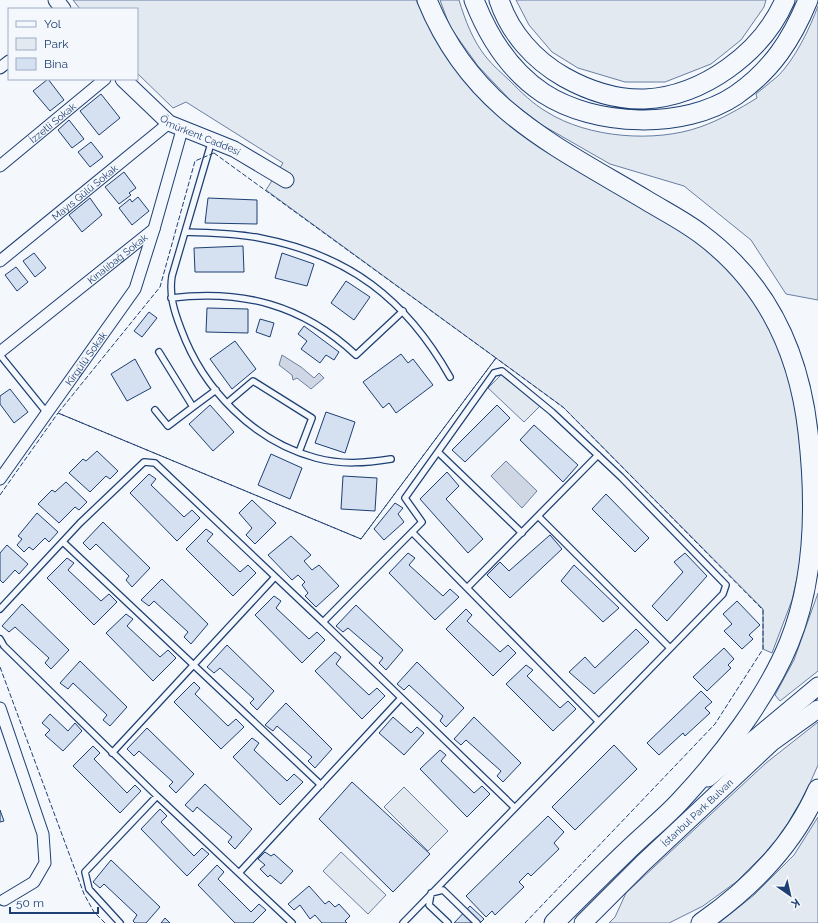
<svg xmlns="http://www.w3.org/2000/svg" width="818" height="923" font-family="Raleway,sans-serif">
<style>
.green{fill:#e3e9f0;stroke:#687fa3}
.water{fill:#cfd7e4;stroke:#687fa3}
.building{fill:#d5e0f0;stroke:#1d3f73}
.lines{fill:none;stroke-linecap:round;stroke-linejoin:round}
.lane-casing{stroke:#1d3f73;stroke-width:8}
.street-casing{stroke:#1d3f73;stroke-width:13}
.secondary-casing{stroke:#1d3f73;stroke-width:17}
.primary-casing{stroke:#1d3f73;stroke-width:19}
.highway-casing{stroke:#1d3f73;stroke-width:21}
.lane{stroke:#f4f7fb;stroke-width:5.5}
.street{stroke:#f4f7fb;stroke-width:11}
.secondary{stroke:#f4f7fb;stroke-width:15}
.primary{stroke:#f4f7fb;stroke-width:17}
.highway{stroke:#f4f7fb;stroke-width:19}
.fence{stroke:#1d3f73;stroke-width:1;stroke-dasharray:5 2;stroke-linecap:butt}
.labels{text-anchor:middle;stroke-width:3;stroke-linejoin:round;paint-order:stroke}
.street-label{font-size:10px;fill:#1d3f73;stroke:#f4f7fb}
</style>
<rect width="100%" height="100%" fill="#f4f7fb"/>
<!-- green -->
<path class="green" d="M73 0H416L442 48 455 65 701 242 755 296 786 365 801 428 805 543 792 600 772 653 763 649V609L563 407 266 190 283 163 186 102 173 108 137 73V9H80Z
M440 0H459C465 20 473 41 486 57 493 66 502 73 510 81 521 92 533 104 547 112 588 138 655 143 700 127 720 120 739 109 757 98L756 94C763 88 771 82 778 76 795 59 810 28 818 6V300L786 294 751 240 684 186 610 164 542 125 512 102 478 66 450 27Z
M516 0H766L764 7 741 40 711 64 665 82H625L578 68 552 52 529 25Z
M502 374 540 406 524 422 488 388Z
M818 593V671L780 701 775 695 794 660Z
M818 722V765L806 792 778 840 736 882 703 906 669 923H609L615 917 626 893 766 763Z
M404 787 448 831 428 851 384 807Z
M818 817V923H719L754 895 794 855Z
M341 852 386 895 368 914 323 871Z"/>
<!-- water -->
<path class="water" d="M282 355 301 367 314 378 319 373 324 378 311 389 297 378 293 380 292 375 279 365Z
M506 461 537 491 522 508 491 476Z"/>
<!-- building -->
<path class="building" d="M48 79 64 100 50 111 33 91Z
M101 94 120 118 99 135 80 111Z
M69 120 84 139 72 148 58 130Z
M91 142 103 157 90 167 78 152Z
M124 172 136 188 129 193 131 195 119 204 105 187Z
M138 197 149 211 132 225 119 208 130 199 132 202Z
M90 198 102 215 82 232 69 215Z
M208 198 257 200V224L205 223Z
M243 246 244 272H195L194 248Z
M34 253 46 268 35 277 23 261Z
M282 253 314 264 307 286 275 278Z
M16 267 28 282 17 291 5 275Z
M346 281 370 297 354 320 331 303Z
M207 308 248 309V333L206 332Z
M149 312 157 318 142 337 134 331Z
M260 319 274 323 270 337 256 332Z
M304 326 339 352 334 360 326 355 320 363 301 349 307 341 298 334Z
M235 341 256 369 232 389 210 359Z
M401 354 408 363 413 359 433 385 396 413 389 403 383 408 363 382Z
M135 359 151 388 127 401 111 374Z
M10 389 28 412 14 423 0 404V396Z
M210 405 234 432 213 451 189 424Z
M497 405 510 418 465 462 452 450Z
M326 412 355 422 345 453 315 443Z
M534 425 578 465 563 482 520 440Z
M97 451 118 471 110 479 106 476 90 492 69 473 83 459 86 461Z
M271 454 302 468 290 499 258 485Z
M447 472 459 486 446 499 483 539 468 553 420 499Z
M149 474 156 479 151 485 184 517 192 510 200 518 177 541 130 493Z
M343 476 377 478 375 511 341 509Z
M66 482 87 502 79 510 75 507 59 523 38 504 52 490 55 492Z
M606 494 649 538 635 552 592 509Z
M252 500 276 523 255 544 246 535 252 528 239 513Z
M395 503 403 508 398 514 404 522 384 540 374 529Z
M37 513 58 532 49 542 45 538 33 550 29 547 24 552 17 545 22 539 18 536Z
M103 522 150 568 132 587 126 580 129 576 96 544 90 550 83 543Z
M206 529 213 534 207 541 240 572 248 565 256 573 233 596 186 549Z
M550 535 562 549 510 598 487 575 500 562 509 571Z
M291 536 311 555 304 561 312 570 319 565 339 586 316 607 305 596 308 593 302 585 305 582 298 575 292 580 268 555Z
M7 545 28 564 19 574 15 570 3 583 0 580V553Z
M408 553 415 558 409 565 443 596 450 589 459 597 435 620 389 573Z
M685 553 707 576 667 621 652 606 683 572 674 562Z
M67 558 74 563 68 570 101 601 109 594 117 602 94 625 47 578Z
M574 565 619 608 603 622 561 581Z
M162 579 208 624 191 644 184 637 188 632 154 601 149 606 141 600Z
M274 596 281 601 276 608 309 639 317 632 325 640 302 663 255 615Z
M737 601 760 625 749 635 753 639 742 649 724 631 732 624 723 614Z
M22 604 69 650 51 669 45 663 49 658 15 627 9 632 2 626Z
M356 605 403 650 386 670 379 663 383 658 348 628 343 632 336 626Z
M466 609 472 615 467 621 500 652 508 645 516 653 493 676 446 629Z
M126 614 133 619 127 626 160 657 168 650 176 658 153 681 106 633Z
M636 629 649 642 594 694 569 672 585 657 595 668Z
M227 645 274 691 257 710 250 703 254 699 220 668 214 673 207 667Z
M724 648 734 659 728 665 731 668 707 691 693 677Z
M335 652 341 657 336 664 369 695 377 688 385 696 362 719 315 671Z
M80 661 127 707 110 726 103 720 107 715 73 683 68 689 60 683Z
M417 662 464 708 446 727 440 721 443 716 409 685 404 690 397 684Z
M526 665 533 670 527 676 560 708 568 701 576 709 553 731 506 684Z
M194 682 200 688 195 694 228 726 236 719 244 727 221 749 174 702Z
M701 691 712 702 705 708 710 713 685 736 683 733 659 755 647 743Z
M286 703 332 749 315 768 308 761 312 757 277 726 273 731 265 725Z
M50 714 68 731 75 723 82 731 63 751 45 735 50 730 42 723Z
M393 717 411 733 417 727 424 733 404 755 379 733Z
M474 717 521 763 503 782 497 776 501 771 466 740 461 745 454 739Z
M147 728 194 774 176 793 169 786 173 782 139 751 134 756 127 749Z
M252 738 259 743 254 750 287 781 294 774 303 782 280 805 233 757Z
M614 745 637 769 575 830 552 807Z
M93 746 100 753 94 759 127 793 135 785 141 791 120 813 73 766Z
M440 750 446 755 441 761 474 793 482 786 490 794 467 817 420 769Z
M352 782 430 854 393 892 319 819Z
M205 784 252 829 235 849 228 842 232 837 197 807 193 812 185 805Z
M160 809 167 816 161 822 194 856 202 848 209 854 187 876 141 829Z
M0 810 4 821 0 822Z
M548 816 564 832 554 843 559 849 531 876 528 873 519 882 524 887 495 915 492 911 486 917 466 896Z
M265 852 271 856 274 854 293 871 281 884 270 875 268 877 260 869 265 865 258 859Z
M111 860 160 907 146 923H135L133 921 137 915 104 884 100 888 93 882Z
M217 865 224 872 218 879 251 912 259 904 266 910 253 923H235L198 885Z
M309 886 325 904 329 901 335 907 339 904 350 916 345 921 347 923H322L315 915 310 919 300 905 294 910 288 904Z
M470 906 484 919 480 923H454Z
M165 918 170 923H161Z"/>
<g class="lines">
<!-- lane casing -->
<g class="lane-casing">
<path id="lane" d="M212 140 172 276C169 295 174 311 181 329 203 389 253 441 316 458 342 465 366 463 391 459
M185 232C210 233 236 233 260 238 349 255 406 299 450 377
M171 298C242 289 303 305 356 355L403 311
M159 352 193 407 216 390
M0 355 47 413
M227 403 253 381 312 418 299 452
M155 410 168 426 193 407
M438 452 522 533
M538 516 670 648
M412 532 598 721
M63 542 321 785
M467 588 598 455
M0 609 80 523 144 462 155 463 323 622 422 522 405 498 494 373 502 371 552 412 621 477 726 585 723 594 403 923
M323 622 515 808
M0 639 4 646 157 796 85 872 89 889 120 923
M112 753 275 577
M157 796 292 923
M239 873 401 698
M448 923 429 905 431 893 443 890 477 923"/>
</g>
<!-- street casing -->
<g class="street-casing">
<g id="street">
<path d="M0 68 9 61"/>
<path id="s1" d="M0 166 105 79"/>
<path id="s2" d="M0 261 169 123"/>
<path id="s3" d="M0 352 154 229 182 130"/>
<path id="s4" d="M0 479 135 289 154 229"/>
<path d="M0 708 43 834 45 863 34 882 4 900"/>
</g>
</g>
<!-- secondary casing -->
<g class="secondary-casing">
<g id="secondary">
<path d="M56 0 63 9"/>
<path id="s5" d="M123 79 169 123 234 149 286 180"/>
</g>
</g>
<!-- primary casing -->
<g class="primary-casing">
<g id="primary">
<path d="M708 778 818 686"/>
<path id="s6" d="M583 923 642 864 772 742 818 709"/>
</g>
</g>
<!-- highway casing -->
<g class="highway-casing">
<path id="highway" d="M427 0C471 108 552 144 646 200 664 211 684 221 701 234 767 283 799 352 808 432 816 501 816 577 789 643 767 697 722 756 682 799 665 818 644 834 626 852 602 875 578 899 554 923
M474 0C488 36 510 71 543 93 595 127 684 130 736 95 772 70 792 39 808 0
M499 0C510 33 534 60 564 77 589 91 616 100 645 99 703 96 762 53 785 0
M701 923C750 889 794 844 818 789"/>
</g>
<!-- lane -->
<use href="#lane" class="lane"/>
<!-- street -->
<use href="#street" class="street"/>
<!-- secondary -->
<use href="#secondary" class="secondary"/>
<!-- primary -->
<use href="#primary" class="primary"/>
<!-- highway -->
<use href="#highway" class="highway"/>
<!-- fence -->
<path class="fence" d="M214 153 496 358 361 539 58 413 160 287 195 161Z
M0 495 58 413 361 539 496 358 564 408 763 610V649L715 724 525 923
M0 667 84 894 94 912 105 923"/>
</g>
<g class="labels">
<!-- street labels -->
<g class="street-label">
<text dy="4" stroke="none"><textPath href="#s1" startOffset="68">İzzetli Sokak</textPath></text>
<text dy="4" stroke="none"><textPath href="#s5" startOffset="97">Ömürkent Caddesi</textPath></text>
<text dy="4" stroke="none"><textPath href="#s2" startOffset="109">Mayıs Gülü Sokak</textPath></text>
<text dy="4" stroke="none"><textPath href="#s3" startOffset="150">Kınalıbağ Sokak</textPath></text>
<text dy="4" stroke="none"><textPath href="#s4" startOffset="148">Kirgülü Sokak</textPath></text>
<text dy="4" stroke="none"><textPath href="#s6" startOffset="159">İstanbul Park Bulvarı</textPath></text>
</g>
</g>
<!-- legend -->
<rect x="8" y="8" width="130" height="72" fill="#f4f7fb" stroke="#9eadc5"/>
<rect x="16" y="21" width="20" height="6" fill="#f4f7fb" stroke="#9eadc5"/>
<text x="44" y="28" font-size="12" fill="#1d3f73">Yol</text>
<rect x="16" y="38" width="20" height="12" fill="#e3e9f0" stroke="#9eadc5"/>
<text x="44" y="48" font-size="12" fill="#1d3f73">Park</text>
<rect x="16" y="58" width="20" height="12" fill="#d5e0f0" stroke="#9eadc5"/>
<text x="44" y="68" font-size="12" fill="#1d3f73">Bina</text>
<!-- north arrow -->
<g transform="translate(790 895) rotate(146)" stroke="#f4f7fb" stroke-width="3" paint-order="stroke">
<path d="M0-3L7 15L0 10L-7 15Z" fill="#1d3f73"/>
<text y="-6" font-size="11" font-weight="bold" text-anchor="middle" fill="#1d3f73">K</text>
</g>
<!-- scale -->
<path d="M10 907v6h88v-6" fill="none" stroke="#1d3f73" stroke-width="2"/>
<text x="16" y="907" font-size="12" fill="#1d3f73" stroke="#f4f7fb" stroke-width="3" paint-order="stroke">50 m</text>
</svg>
